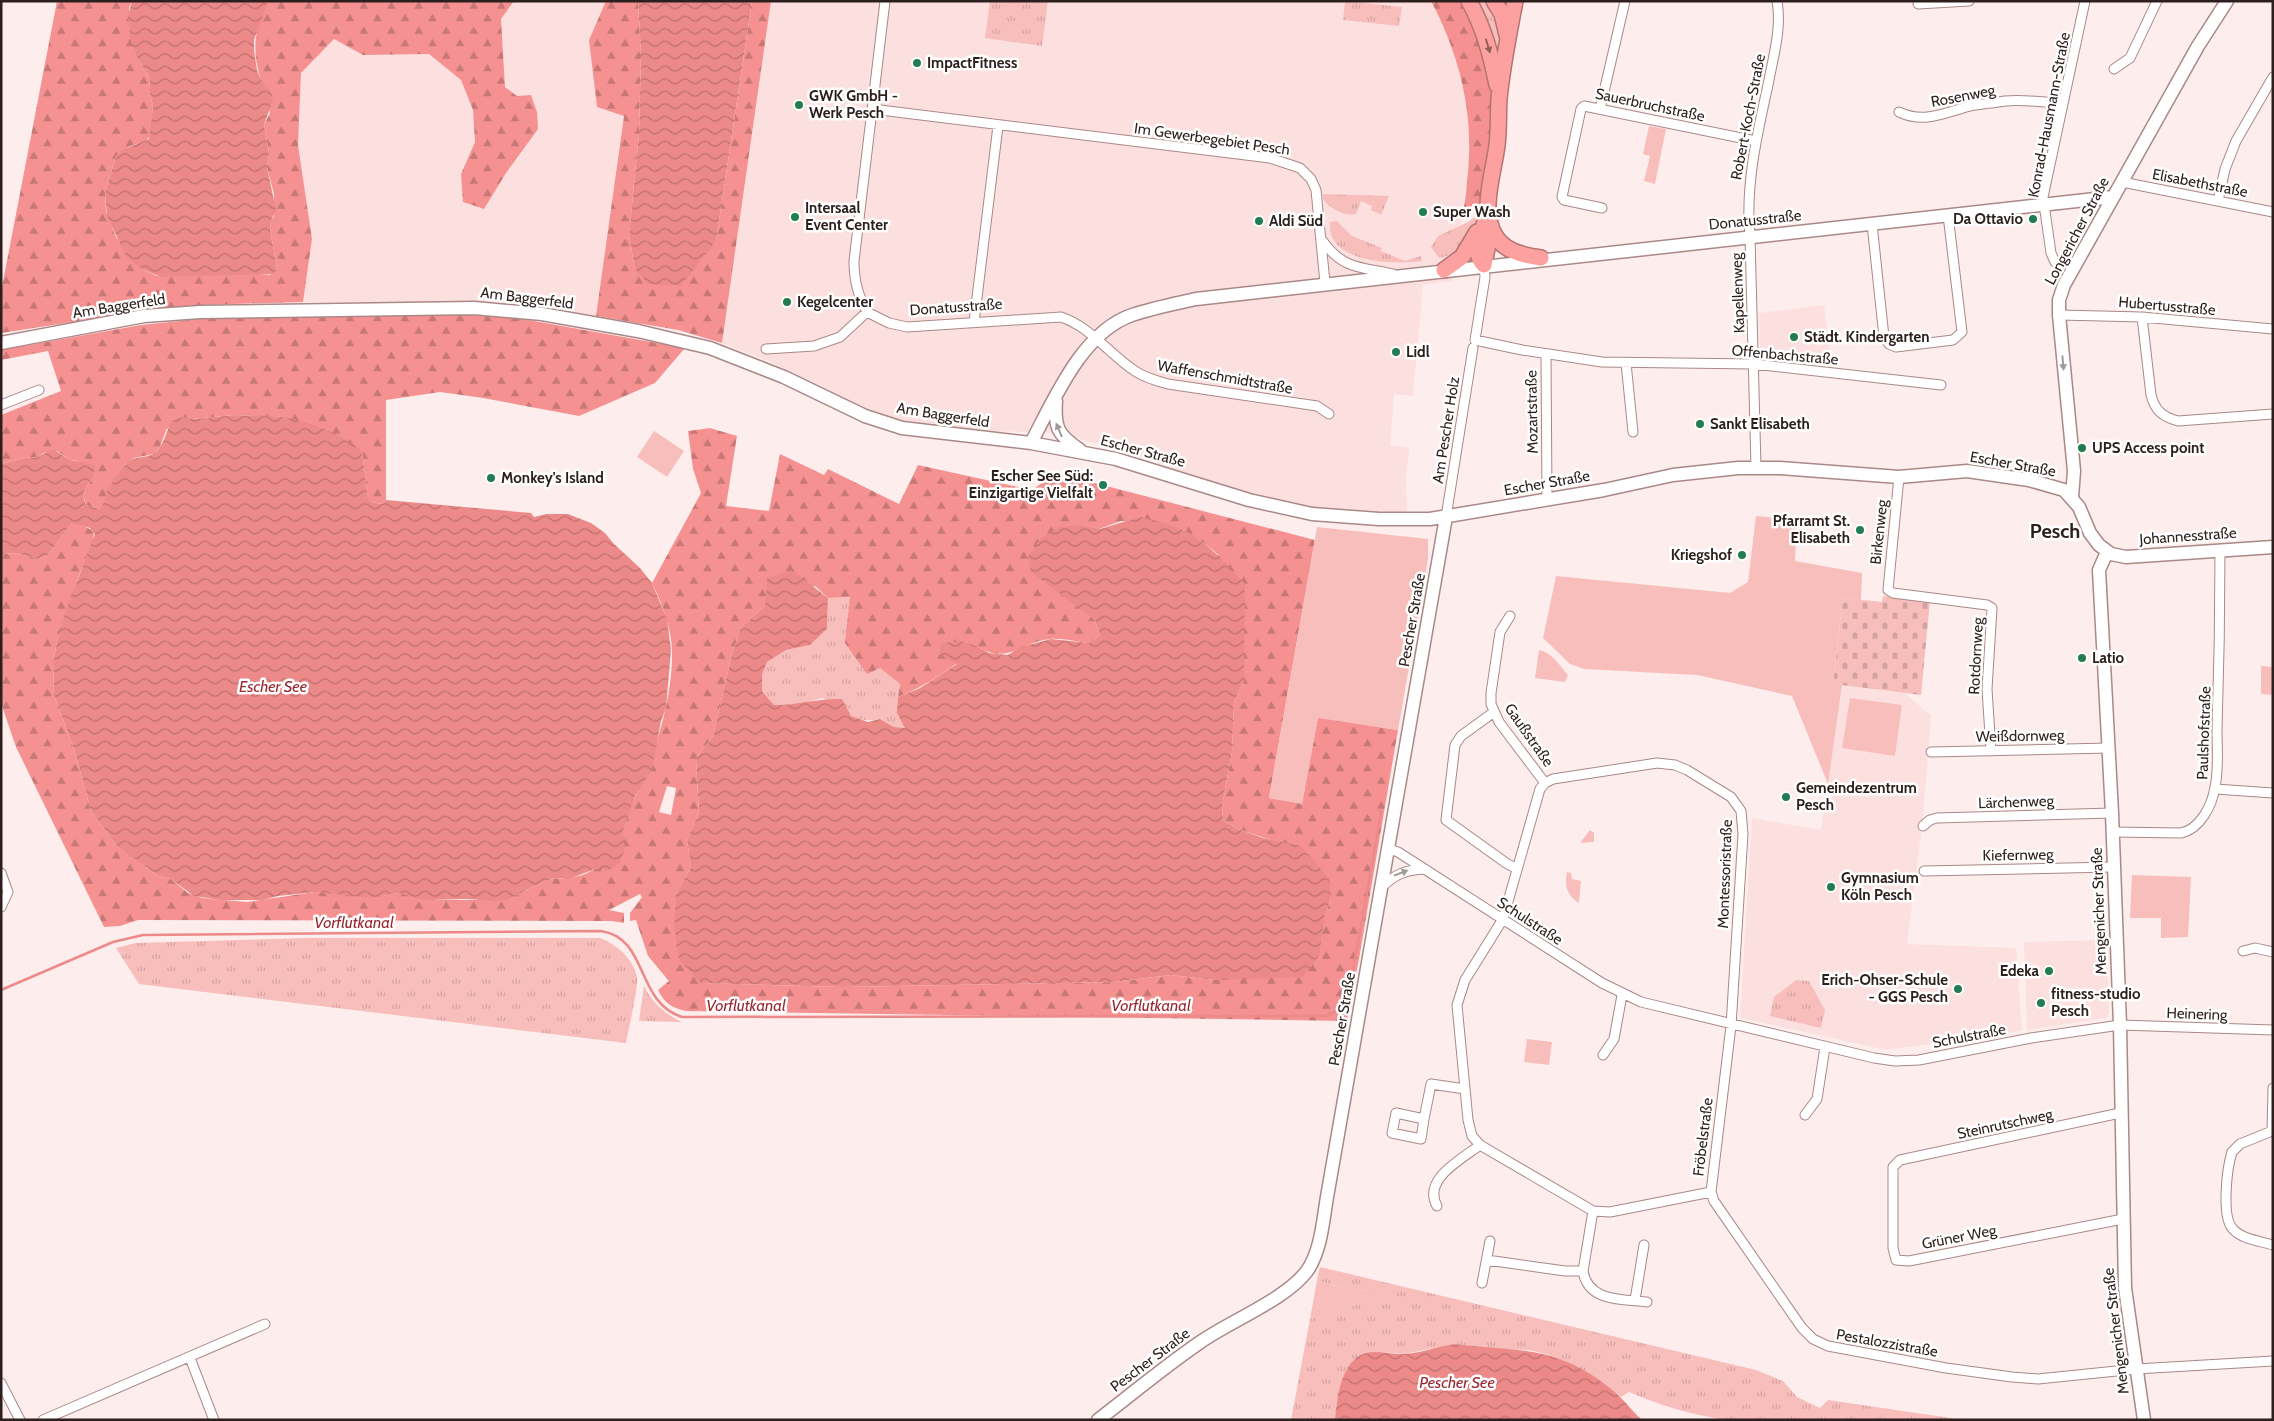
<svg xmlns="http://www.w3.org/2000/svg" width="2274" height="1421" font-family="Cabin,sans-serif">
<style>
.built{fill:#fce0df}
.grass{fill:url(#grass-tufts)}
.forest{fill:url(#forest-firs);fill-rule:evenodd}
.cemetery{fill:url(#cemetery-stones)}
.park{fill:#f7bebc}
.water{fill:url(#water-waves)}
.lines{fill:none;stroke-linecap:round;stroke-linejoin:round}
.stream{stroke:#ec8a89;stroke-width:2.5}
.street-casing{stroke:#aa8887;stroke-width:11}
.secondary-casing{stroke:#aa8887;stroke-width:15}
.highway-casing{stroke:#b37472;stroke-width:18}
.street{stroke:#fff;stroke-width:9}
.secondary{stroke:#fff;stroke-width:12}
.highway{stroke:#fca19f;stroke-width:15}
.oneway{fill:#94605e}
.oneway2{fill:#a09a9a}
.poi-dot{fill:#217c52;stroke:#fff;stroke-width:2}
.labels{text-anchor:middle;stroke-width:5;stroke-linejoin:round;paint-order:stroke}
.poi-label{font-size:15px;font-weight:bold;fill:#2c1f1e;stroke:#fff;text-anchor:start}
.street-label{font-size:15px;fill:#2c1f1e;stroke:#fff}
.water-label{font-size:16px;font-style:italic;fill:#9a2731;stroke:#fff}
.district-label{font-size:20px;font-weight:bold;fill:#2c1f1e;stroke:#fff}
</style>
<defs>
<pattern id="grass-tufts" width="24" height="20" patternUnits="userSpaceOnUse" patternTransform="scale(1.25)"><rect width="24" height="20" fill="#f7bebc"/><path d="M3 7l-1-3M5 7V3M7 7l1-3M15 17l-1-3M17 17v-4M19 17l1-3" fill="none" stroke="#d4a3a1"/></pattern>
<pattern id="forest-firs" width="22" height="20" patternUnits="userSpaceOnUse" patternTransform="scale(1.25)"><rect width="22" height="20" fill="#f59291"/><path d="M5 1l3.5 6h-7zM16 11l3.5 6h-7z" fill="#c77776"/></pattern>
<pattern id="cemetery-stones" width="16" height="16" patternUnits="userSpaceOnUse" patternTransform="scale(1.25)"><rect width="16" height="16" fill="#f7bebc"/><path d="M2 7V4a2 2 0 0 1 4 0v3zM10 15v-3a2 2 0 0 1 4 0v3z" fill="#d4a3a1"/></pattern>
<pattern id="water-waves" width="16" height="10" patternUnits="userSpaceOnUse" patternTransform="scale(1.25)"><rect width="16" height="10" fill="#ec8a89"/><path d="M0 5q4-4 8 0t8 0" fill="none" stroke="#bf706f"/></pattern>
</defs>
<rect width="100%" height="100%" fill="#fdeeed"/>
<!-- built -->
<path class="built" d="M514 1H606L624 115 596 316 547 307 477 302H303L312 239 298 145 301 73 334 39 363 55 429 54 461 80 473 109 475 142 461 174 463 202 484 208 506 173 517 96 505 87 501 19Z
M771 1H1431L1450 42 1460 70 1467 98 1470 159 1452 281 1423 285 1413 396 1394 394 1390 445 1409 448 1406 478 1407 513 1373 515 1311 510 1251 495 1123 451 1058 433 987 431 905 421 868 409 766 360 722 343Z
M1824 305 1832 368 1760 361 1759 313Z
M1842 685 1906 694 1931 716 1923 818 1907 944 2016 948 2022 1030 1954 1045 1951 1041 1886 1050 1740 1018 1752 818 1821 830Z
M2107 940 2109 1013 2106 1018 2027 1030 2024 942Z"/>
<!-- grass -->
<path class="grass" d="M990 1H1048L1042 46 985 38Z
M1345 1 1402 7 1399 26 1343 20Z
M1473 1H1489L1502 28 1498 73Z
M1323 194 1389 196 1381 215 1371 210 1372 206 1361 201 1356 214C1344 217 1329 208 1323 199Z
M1477 215C1473 240 1464 252 1439 258L1431 247 1438 236 1468 222Z
M1337 221 1352 236 1382 248 1381 251 1405 261 1421 256 1422 261C1394 265 1326 263 1330 222Z
M850 597 880 668 900 684 898 697 905 728 894 727 880 719C857 725 842 710 823 698L799 704 774 705 762 691V675L767 662 786 650 810 645 827 629 828 598Z
M307 938H600C616 944 633 958 637 977 639 985 628 1031 626 1043L139 984 116 948 136 943Z
M1796 980 1809 981 1825 1010 1821 1028 1770 1016 1774 997Z
M644 986C652 1003 665 1013 681 1022L639 1021Z
M1320 1267 1756 1370 1783 1381 1797 1397 1820 1408 1828 1400 1964 1420H1727C1693 1415 1661 1406 1629 1392L1621 1397 1578 1367 1549 1355 1529 1350 1488 1349 1455 1344 1404 1354 1382 1352 1337 1401 1335 1420H1291L1310 1319 1386 1295 1331 1285 1317 1280Z"/>
<!-- forest -->
<path class="forest" d="M57 1H132L129 8 139 61 150 78 149 90 153 106 150 136 146 141 130 146 116 156 105 193 106 211 116 237 144 270 157 276 249 273 270 275 277 268 270 229 271 221 274 216V194L267 167 269 153 264 125 270 113C258 67 245 47 268 1H514L501 19 505 87 517 96 531 95 537 112 538 129 506 173 484 209 463 202 461 174 475 142 473 110 461 80 429 54 363 55 334 39 301 73 298 145 312 239 303 302 200 305 145 311 1 333V292Z
M606 1H638L641 54 639 133 629 235 635 269 716 241 752 1H771L722 343 678 330 596 316 624 116 597 107 589 40Z
M1431 1H1465L1491 76 1492 99 1491 139 1479 203 1470 213 1461 219C1465 206 1466 193 1467 181 1475 117 1461 58 1431 1Z
M300 315H472L517 318 685 348 655 383 579 416 483 398 440 392 386 400V500L382 504 371 502 368 499 362 451 282 417 234 415 192 419 181 417 166 430 160 447 154 454 134 458 125 464 119 475 112 484 103 506 99 509 86 505C82 495 84 488 91 481L78 461 70 460 57 451 44 453 38 457 25 458 1 464V415L61 391 48 351 1 360V350L141 325 199 319Z
M710 428 737 436 726 506 769 511 780 454 824 475 828 469 899 504 918 465 1032 490 1056 473 1315 540 1269 798 1302 803 1318 717 1398 730 1359 959 1347 1021 686 1011C672 1008 664 1003 658 990L669 981 648 956 636 920 630 921V913L642 897 640 894 609 910 624 913V923L612 921 138 920 120 926 104 927 16 747 1 703V554L17 553 37 559 47 556 72 523 75 522 94 531 93 542 79 575 57 642 53 661 54 695 74 749 91 811 115 844 126 850 147 868 158 876 171 879 188 893 202 898 247 902 315 892 382 896 398 893 438 900H509L528 889 554 878 565 879 583 875 595 869H599C605 860 618 849 622 839 623 838 623 832 623 831 625 820 630 806 636 795 656 755 679 678 670 633 666 615 660 599 652 583L701 493 693 469 688 431ZM1121 521 1177 527 1201 541 1218 554 1244 680 1234 702 1232 752 1222 806 1223 820 1238 829 1279 843 1331 897 1324 920 1214 980 1171 975 1113 982 841 987 702 983 676 893 691 867 687 840 699 812 696 759 713 736 732 654 741 627 765 606 815 586 828 598 850 597 845 643 867 674 880 668 900 684 898 697C928 685 953 667 978 647 1009 665 1020 642 1050 639 1063 638 1077 642 1089 643L1100 635 1095 620 1065 595 1082 525 1099 529ZM667 786 676 788 671 815 659 812Z"/>
<!-- cemetery -->
<path class="cemetery" d="M1883 596 1930 601 1921 695 1833 684 1843 598 1882 602Z"/>
<!-- park -->
<path class="park" d="M1649 126 1666 129 1655 184 1644 181 1650 156 1643 154Z
M654 431 684 451 667 477 637 457Z
M1756 516 1797 520 1795 561 1862 573 1861 600 1843 598 1833 684 1842 685 1828 784 1792 696 1697 675 1584 669 1570 664 1543 638 1556 576 1730 593 1748 582Z
M1317 527 1428 539V558L1398 730 1318 718 1302 804 1269 798Z
M1539 650C1553 653 1559 665 1568 675L1565 682 1535 678Z
M2261 666 2273 667V695L2261 694Z
M1850 698 1902 705 1895 756 1842 748Z
M1590 830 1594 833V842L1580 843Z
M1567 872 1571 873 1572 879 1581 881 1579 903C1567 896 1564 885 1567 872Z
M2132 875 2191 877 2188 937 2161 938V918H2130Z
M1527 1039 1552 1042 1549 1065 1524 1062Z
M1317 1280 1331 1285 1387 1295 1310 1319Z"/>
<!-- water -->
<path class="water" d="M132 1H268L254 40V50L257 70 261 80 271 92 273 100 264 125 269 153 267 167 276 210 271 221 270 229 277 268 274 274 161 277 144 270 127 258 107 216 105 193 116 156 124 149 149 139 153 106 149 90 150 78 139 61 131 42 128 16Z
M638 1H752L716 241 681 286 648 284 635 269 629 235 639 133 641 54Z
M234 415C249 416 265 415 281 417 305 419 344 435 362 451L368 498 371 502 382 504 386 500 531 513 534 517 547 514H568L591 523 605 533 613 543 640 568 652 583 667 619 671 650 666 708 661 721 652 769 635 796 623 831 625 849 620 863 609 870 595 869 569 879 554 878 528 889 509 900 491 901 468 899 424 900 398 893 372 898 315 892 278 896 263 900H221L194 896 171 879 158 876 115 844 91 811 74 749 54 695 53 661 57 642 66 610 95 534 90 528 72 523 47 556 37 559 17 553 1 554V464L25 458 38 457 53 449 70 460 88 463 94 466C98 482 77 486 86 505L99 509C105 504 105 498 107 491 109 486 121 471 124 466 132 454 147 460 156 452 164 445 166 431 172 421L181 417 193 419Z
M1140 517C1152 520 1165 522 1177 527 1205 539 1225 562 1245 584L1244 680 1234 702 1232 752 1222 806 1223 820 1238 829 1263 838 1301 846 1329 878 1331 897 1324 920 1319 956 1303 977 1214 980 1171 975 1113 982 841 987 701 983 679 960 674 924 676 893 691 867 687 840 699 812 696 759 713 736 732 654 741 627 765 606 767 578 792 570 828 598 827 629 810 645 786 650 767 662 762 675V691L774 705C797 705 819 698 842 699L851 716 868 722 880 719 894 727 905 728 897 713 898 697 920 688 957 664 939 654 942 643 961 641 978 647 989 653 1008 655 1021 647 1051 639 1089 643 1100 635 1095 620 1031 572 1028 557 1040 539 1059 527 1082 525 1100 529Z
M1455 1344C1497 1350 1539 1346 1578 1367 1590 1373 1612 1388 1621 1398 1629 1406 1634 1413 1642 1420H1335C1337 1398 1341 1360 1366 1353 1379 1350 1392 1355 1405 1354 1422 1353 1438 1346 1455 1344Z"/>
<g class="lines">
<!-- stream -->
<path class="stream" d="M1 990 113 942 143 935 601 931C649 938 635 1002 682 1017L1326 1016 1335 1012 1342 1004 1352 976 1379 825 1381 813 1379 809"/>
<!-- street casing -->
<g class="street-casing">
<path id="street" d="M1918 4 1969 1
M2114 69 2130 58 2157 1
M872 109 1270 158 1300 168 1311 179 1316 190 1325 283
M1600 109 1625 1
M1899 112C1924 124 1944 113 1970 106 1981 104 1993 103 2005 101 2024 99 2044 102 2063 104
M2122 182 2273 212
M2218 201 2225 169 2236 141 2273 77
M1602 208 1564 200 1562 197 1581 109 1584 106 1756 141
M1872 224 1884 337 1889 344 1896 347 1953 340 1962 332 1948 215
M1322 240C1342 269 1360 267 1393 274
M2055 262 2051 253 2043 197 2085 1
M1484 265 1485 277 1475 340 1522 350 1602 362 1754 364 1941 385
M867 312 889 323 907 327 1061 317C1091 327 1109 354 1135 371 1145 378 1157 381 1168 384L1317 406 1329 414
M867 312C858 295 854 281 854 261L885 1
M2059 315 2142 317 2273 329
M2142 317 2151 395C2155 411 2163 417 2178 421L2273 414
M974 322 998 126
M766 349 814 346 840 337 867 312
M1546 354 1547 499
M1626 363 1633 432
M1 405 39 390
M1756 467 1750 237C1745 186 1757 135 1768 85 1773 57 1782 29 1777 1
M1899 477 1888 590 1893 593 1987 605 1992 608 1987 689 1991 751
M1446 517 1473 348
M1510 616 1500 632 1491 693V704L1499 722 1545 783
M1494 712 1461 736 1455 745 1446 820 1506 863 1517 869
M1931 752 2109 748
M2215 789 2273 793
M1923 826 1930 820 1937 818 2112 813
M2113 832 2181 833C2200 829 2212 806 2215 787 2219 769 2217 749 2217 730 2219 670 2220 610 2220 550
M1389 849 1398 852 1602 983 1641 1002 1874 1058 1895 1061 1919 1060 2031 1038 2120 1025 2273 1030
M1924 871 2113 867
M1 873 8 892 1 907
M1382 887C1395 874 1406 870 1424 869
M2243 951 2255 948 2273 952
M1603 1055 1614 1039 1622 995
M2273 1088 2272 1131 2240 1144 2232 1152C2227 1168 2221 1217 2233 1229 2241 1239 2260 1241 2273 1245
M2120 1113 1900 1160 1893 1167V1248L1896 1260 1909 1261 2123 1219
M1805 1115 1817 1099 1825 1047
M1424 1119 1421 1139 1392 1133 1396 1113 1424 1119 1431 1084 1465 1089
M1711 1192 1610 1212 1593 1211 1480 1145 1472 1136 1468 1120 1457 1005 1465 980 1503 919 1540 789 1545 783 1553 779 1657 763 1675 765 1687 770 1731 797 1741 811 1743 834 1731 1026 1711 1192 1714 1201 1802 1328 1813 1339 1828 1346 1946 1368 2012 1377 2038 1379 2136 1369 2273 1361
M1437 1206C1422 1179 1462 1159 1480 1145
M1593 1211 1583 1271C1588 1302 1622 1299 1647 1302
M1487 1260 1565 1271H1583
M1482 1283 1490 1241
M1635 1300 1644 1245
M190 1358 214 1420
M1 1383 20 1420
M43 1420 265 1324"/>
</g>
<!-- secondary casing -->
<g class="secondary-casing">
<path id="secondary" d="M1 343 144 316 200 312 474 308 542 314 638 331 710 348 784 377 865 416 902 428 1031 443 1116 459 1249 500 1312 514 1379 519H1430L1604 490 1673 475 1738 468H1780L1899 477 1967 471 2029 480 2064 490 2079 507 2090 533 2099 545 2111 554 2126 557 2273 547
M1056 401C1054 428 1058 435 1080 450
M1031 443C1054 400 1082 332 1132 315 1153 308 1174 304 1196 299 1501 263 1807 230 2113 197
M2072 497 2074 471 2059 315V300L2064 285 2198 46 2227 1
M2107 552 2099 570 2112 813 2120 1025 2125 1288 2144 1420
M1098 1420C1132 1394 1164 1367 1199 1343 1230 1321 1285 1300 1307 1271 1321 1251 1323 1221 1327 1197L1446 517"/>
</g>
<!-- highway casing -->
<g class="highway-casing">
<path id="highway" d="M1469 1C1484 28 1491 55 1497 85
M1494 1 1502 14 1507 35
M1515 1C1509 33 1502 67 1499 99 1498 114 1499 130 1497 145 1494 171 1481 207 1493 232 1502 251 1521 255 1541 258
M1487 215C1483 230 1471 253 1484 265L1491 226
M1444 270 1462 257 1477 232"/>
</g>
<!-- street -->
<use href="#street" class="street"/>
<!-- secondary -->
<use href="#secondary" class="secondary"/>
<!-- highway -->
<use href="#highway" class="highway"/>
</g>
<!-- one-way arrows -->
<defs><path id="oneway-solid" d="M-6-.8H1V-3.2L6.5 0L1 3.2V.8H-6Z" transform="scale(1.25)"/></defs>
<use class="oneway" href="#oneway-solid" transform="translate(1488 46) rotate(73)"/>
<g class="oneway2">
<use href="#oneway-solid" transform="translate(2063 363) rotate(85)"/>
<use href="#oneway-solid" transform="translate(1059 430) rotate(-113)"/>
<use href="#oneway-solid" transform="translate(1401 873) rotate(-21)"/>
</g>
<!-- markers -->
<g class="poi-dot">
<circle cx="917" cy="63" r="5"/>
<circle cx="799" cy="105" r="5"/>
<circle cx="1423" cy="212" r="5"/>
<circle cx="795" cy="217" r="5"/>
<circle cx="2033" cy="219" r="5"/>
<circle cx="1259" cy="221" r="5"/>
<circle cx="787" cy="302" r="5"/>
<circle cx="1794" cy="337" r="5"/>
<circle cx="1396" cy="352" r="5"/>
<circle cx="1700" cy="424" r="5"/>
<circle cx="2082" cy="448" r="5"/>
<circle cx="491" cy="478" r="5"/>
<circle cx="1103" cy="485" r="5"/>
<circle cx="1860" cy="530" r="5"/>
<circle cx="1742" cy="555" r="5"/>
<circle cx="2082" cy="658" r="5"/>
<circle cx="1786" cy="797" r="5"/>
<circle cx="1831" cy="887" r="5"/>
<circle cx="2049" cy="971" r="5"/>
<circle cx="1958" cy="989" r="5"/>
<circle cx="2041" cy="1003" r="5"/>
</g>
<g class="labels">
<!-- poi labels -->
<g class="poi-label">
<text x="927" y="68">ImpactFitness</text>
<text x="809" y="101">GWK GmbH -<tspan x="809" dy="17">Werk Pesch</tspan></text>
<text x="805" y="213">Intersaal<tspan x="805" dy="17">Event Center</tspan></text>
<text x="1433" y="217">Super Wash</text>
<text x="2023" y="224" text-anchor="end">Da Ottavio</text>
<text x="1269" y="226">Aldi Süd</text>
<text x="797" y="307">Kegelcenter</text>
<text x="1804" y="342">Städt. Kindergarten</text>
<text x="1406" y="357">Lidl</text>
<text x="1710" y="429">Sankt Elisabeth</text>
<text x="2092" y="453">UPS Access point</text>
<text x="1093" y="481" text-anchor="end">Escher See Süd:<tspan x="1093" dy="17">Einzigartige Vielfalt</tspan></text>
<text x="501" y="483">Monkey's Island</text>
<text x="1850" y="526" text-anchor="end">Pfarramt St.<tspan x="1850" dy="17">Elisabeth</tspan></text>
<text x="1732" y="560" text-anchor="end">Kriegshof</text>
<text x="2092" y="663">Latio</text>
<text x="1796" y="793">Gemeindezentrum<tspan x="1796" dy="17">Pesch</tspan></text>
<text x="1841" y="883">Gymnasium<tspan x="1841" dy="17">Köln Pesch</tspan></text>
<text x="2039" y="976" text-anchor="end">Edeka</text>
<text x="1948" y="985" text-anchor="end">Erich-Ohser-Schule<tspan x="1948" dy="17">- GGS Pesch</tspan></text>
<text x="2051" y="999">fitness-studio<tspan x="2051" dy="17">Pesch</tspan></text>
</g>
<!-- street labels -->
<g class="street-label">
<text transform="translate(1963 96) rotate(-11)" y="5">Rosenweg</text>
<text transform="translate(1650 105) rotate(12)" y="5">Sauerbruchstraße</text>
<text transform="translate(2049 115) rotate(-79)" y="5">Konrad-Hausmann-Straße</text>
<text transform="translate(1748 117) rotate(-79)" y="5">Robert-Koch-Straße</text>
<text transform="translate(1212 139) rotate(8)" y="5">Im Gewerbegebiet Pesch</text>
<text transform="translate(2200 183) rotate(11)" y="5">Elisabethstraße</text>
<text transform="translate(1755 220) rotate(-6)" y="5">Donatusstraße</text>
<text transform="translate(2077 231) rotate(-62)" y="5">Longericher Straße</text>
<text transform="translate(1738 293) rotate(-92)" y="5">Kapellenweg</text>
<text transform="translate(527 298) rotate(7)" y="5">Am Baggerfeld</text>
<text transform="translate(119 306) rotate(-9)" y="5">Am Baggerfeld</text>
<text transform="translate(2167 306) rotate(5)" y="5">Hubertusstraße</text>
<text transform="translate(956 307) rotate(-4)" y="5">Donatusstraße</text>
<text transform="translate(1785 355) rotate(5)" y="5">Offenbachstraße</text>
<text transform="translate(1225 377) rotate(10)" y="5">Waffenschmidtstraße</text>
<text transform="translate(1532 412) rotate(-91)" y="5">Mozartstraße</text>
<text transform="translate(943 415) rotate(9)" y="5">Am Baggerfeld</text>
<text transform="translate(1446 430) rotate(-81)" y="5">Am Pescher Holz</text>
<text transform="translate(1143 451) rotate(15)" y="5">Escher Straße</text>
<text transform="translate(2013 464) rotate(10)" y="5">Escher Straße</text>
<text transform="translate(1547 483) rotate(-10)" y="5">Escher Straße</text>
<text transform="translate(1879 532) rotate(-84)" y="5">Birkenweg</text>
<text transform="translate(2188 536) rotate(-4)" y="5">Johannesstraße</text>
<text transform="translate(1412 620) rotate(-80)" y="5">Pescher Straße</text>
<text transform="translate(1976 656) rotate(-87)" y="5">Rotdornweg</text>
<text transform="translate(2204 733) rotate(-88)" y="5">Paulshofstraße</text>
<text transform="translate(1529 735) rotate(55)" y="5">Gaußstraße</text>
<text transform="translate(2020 736) rotate(-1)" y="5">Weißdornweg</text>
<text transform="translate(2016 802) rotate(-2)" y="5">Lärchenweg</text>
<text transform="translate(2018 855) rotate(-1)" y="5">Kiefernweg</text>
<text transform="translate(1725 874) rotate(-88)" y="5">Montessoristraße</text>
<text transform="translate(2099 911) rotate(-92)" y="5">Mengenicher Straße</text>
<text transform="translate(1530 921) rotate(33)" y="5">Schulstraße</text>
<text transform="translate(2197 1014) rotate(2)" y="5">Heinering</text>
<text transform="translate(1342 1019) rotate(-80)" y="5">Pescher Straße</text>
<text transform="translate(1969 1036) rotate(-11)" y="5">Schulstraße</text>
<text transform="translate(2005 1124) rotate(-12)" y="5">Steinrutschweg</text>
<text transform="translate(1703 1137) rotate(-83)" y="5">Fröbelstraße</text>
<text transform="translate(1959 1237) rotate(-11)" y="5">Grüner Weg</text>
<text transform="translate(2116 1331) rotate(-97)" y="5">Mengenicher Straße</text>
<text transform="translate(1887 1343) rotate(10)" y="5">Pestalozzistraße</text>
<text transform="translate(1150 1360) rotate(-37)" y="5">Pescher Straße</text>
</g>
<!-- water labels -->
<g class="water-label">
<text x="273" y="692">Escher See</text>
<text x="354" y="928">Vorflutkanal</text>
<text x="746" y="1011">Vorflutkanal</text>
<text x="1151" y="1011">Vorflutkanal</text>
<text x="1457" y="1388">Pescher See</text>
</g>
<!-- district labels -->
<g class="district-label">
<text x="2055" y="538">Pesch</text>
</g>
</g>
<!-- border -->
<rect width="2274" height="1421" fill="none" stroke="#2c1f1e" stroke-width="5"/>
</svg>
